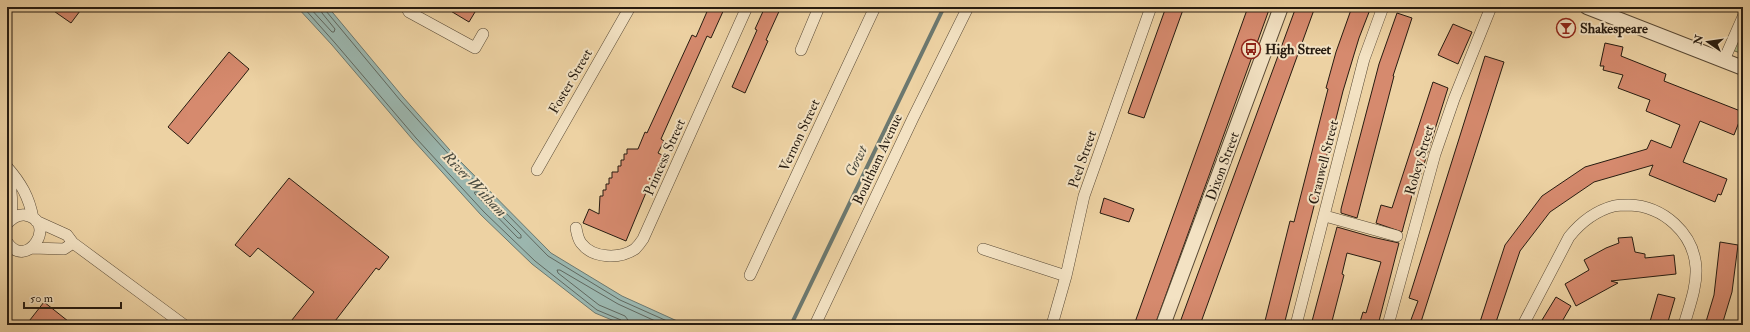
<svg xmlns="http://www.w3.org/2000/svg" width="1750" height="332" font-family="'IM FELL Double Pica',serif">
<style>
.green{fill:#b2bd8a;stroke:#6c6c4d}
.water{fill:#9bb6ae;stroke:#6c786f}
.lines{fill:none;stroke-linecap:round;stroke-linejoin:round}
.shore{stroke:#60685f;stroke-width:1}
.stream{stroke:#6c786f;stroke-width:4}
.building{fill:#d68a6e;stroke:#261b10}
.minor-casing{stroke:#584935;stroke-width:12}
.tertiary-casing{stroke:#584935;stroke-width:16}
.minor{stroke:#f3e2c3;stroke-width:11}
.tertiary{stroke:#f3e2c3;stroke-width:14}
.labels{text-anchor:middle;stroke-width:4;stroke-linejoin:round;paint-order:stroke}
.poi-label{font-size:14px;font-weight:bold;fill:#261b10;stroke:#f3e2c3;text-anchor:start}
.street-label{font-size:14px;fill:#261b10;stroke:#f3e2c3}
.water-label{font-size:15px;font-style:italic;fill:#494a3f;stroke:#f3e2c3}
</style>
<rect width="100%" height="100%" fill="#edd2a3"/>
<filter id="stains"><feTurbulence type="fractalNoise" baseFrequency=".005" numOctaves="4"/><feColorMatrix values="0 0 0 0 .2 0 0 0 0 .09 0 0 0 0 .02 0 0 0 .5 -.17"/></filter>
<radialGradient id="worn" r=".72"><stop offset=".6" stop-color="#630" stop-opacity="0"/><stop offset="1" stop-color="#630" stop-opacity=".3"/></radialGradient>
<!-- green -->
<path class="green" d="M1743 24V54L1732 50Z"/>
<!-- water -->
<path class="water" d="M297 7H328L403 97 456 157 551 253 622 296 686 325H624L595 313 532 264 481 215 413 140 332 45Z"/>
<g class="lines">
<!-- shore -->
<path class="shore" d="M303 7 335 43 416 138 484 212 535 261 597 310 621 320 624 325
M309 7 332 32H334L335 29 322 13 320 7
M325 7 326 11 400 100 453 159 548 256 620 300 676 325
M475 192H478L521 235V238H518L475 194Z
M629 325 628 320 625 316 599 305 558 273 557 270H560L618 304 664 325"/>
<!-- stream -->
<path class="stream" d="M791 325 944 7"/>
</g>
<!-- building -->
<path class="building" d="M48 7H83L71 23Z
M444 7H478L469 22Z
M709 7H725L711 38 707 36 661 139 664 141 658 153 664 156 651 184 650 183 626 241 583 223 589 209 599 214 600 196H603V190H606V184H609V178H612V172H618V166H621V160H624V154H627V149H638L645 132 647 133 692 35 696 37Z
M765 7H781L766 40 768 41 745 93 732 87 757 30 755 29Z
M1166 7H1184L1144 118 1128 113Z
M1248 7H1270L1155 325H1134Z
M1296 7H1315L1200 325H1179Z
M1352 7H1371L1359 38 1343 91 1284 325H1264L1290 221 1294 222 1328 89 1326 88 1336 52Z
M1397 13 1412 18 1393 76H1394L1357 218 1341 213V209L1379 64Z
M1453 24 1472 32 1458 64 1438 55Z
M1605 43 1623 47 1621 56 1666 74 1664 81 1743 112 1734 135 1700 121 1683 162 1727 179 1721 195 1718 194 1715 202 1649 175 1653 165 1594 182 1550 212 1520 251 1495 325H1479L1505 245 1542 196 1585 167 1647 149 1651 140 1671 148 1680 125 1646 111 1650 100 1618 88 1623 75 1603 70 1604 66H1600Z
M229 52 249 69 188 144 168 127Z
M1485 56 1504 62 1420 325H1409L1418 301 1409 298Z
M1433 82 1448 88 1414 196 1412 195 1402 232 1376 223 1381 205 1392 208Z
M289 178 389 257 379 270 376 268 332 325H288L314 292 258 248 250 257 235 245Z
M1104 198 1134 209 1129 222 1100 213Z
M1337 227 1372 237 1399 243 1378 325H1359L1363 312 1366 313 1381 262 1347 253 1342 274 1344 275 1331 325H1311Z
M1632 237 1635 252 1645 254V258L1674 255 1676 274 1611 281 1618 283 1576 306 1565 284 1589 270 1584 260 1606 248 1619 243 1618 238Z
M1720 242 1738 245 1732 292 1722 325H1705L1714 295Z
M1658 294 1675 298 1667 325H1649Z
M1556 297 1571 306 1560 325H1550L1542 320Z
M44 302 73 325H26Z"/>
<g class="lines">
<!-- minor casing -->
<g class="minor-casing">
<path id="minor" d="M406 7 409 12 475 48 483 34
M801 50 819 7
M1724 60 1743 17
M7 167C21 183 29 197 33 218
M8 170C11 186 13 202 11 219
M537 170 630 7
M1325 216 1397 236
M36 221 67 235 73 243 184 325
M7 224C12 218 17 214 25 215 59 221 27 272 7 242
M576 228C577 234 578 239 581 243 593 259 620 259 635 249 638 246 641 242 643 239L747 7
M32 248 64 249 73 243
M983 249 1066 276
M750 275 875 7
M815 325 913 118 968 7
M1052 325 1066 276 1084 196 1151 7
M1296 325 1364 59 1383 7
M1388 325 1435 154 1454 99 1491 7
M1523 325 1569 237C1581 222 1595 211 1614 206 1618 205 1624 205 1629 205 1663 206 1694 233 1696 268 1697 287 1689 307 1684 325"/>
</g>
<!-- tertiary casing -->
<g class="tertiary-casing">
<path id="tertiary" d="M1587 7 1743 68
M1163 325 1281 7"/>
</g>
<!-- minor -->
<use href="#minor" class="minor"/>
<!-- tertiary -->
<use href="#tertiary" class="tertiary"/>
</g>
<!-- icons -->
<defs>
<g id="bar-ring" transform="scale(1)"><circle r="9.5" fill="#f3e2c3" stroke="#8f2418" stroke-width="1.5"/><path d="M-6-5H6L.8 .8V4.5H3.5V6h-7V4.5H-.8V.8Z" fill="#8f2418"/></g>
<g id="bus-ring" transform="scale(1)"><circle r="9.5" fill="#f3e2c3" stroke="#8f2418" stroke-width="1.5"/><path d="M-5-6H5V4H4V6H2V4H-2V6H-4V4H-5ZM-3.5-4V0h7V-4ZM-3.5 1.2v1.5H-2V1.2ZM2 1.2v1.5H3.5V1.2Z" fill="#8f2418"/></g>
</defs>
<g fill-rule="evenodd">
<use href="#bar-ring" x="1566" y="28"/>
<use href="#bus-ring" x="1251" y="49"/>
</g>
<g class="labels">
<!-- poi labels -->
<g class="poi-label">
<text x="1580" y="33">Shakespeare</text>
<text x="1265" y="54">High Street</text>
</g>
<!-- street labels -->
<g class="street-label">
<text transform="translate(570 81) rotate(-60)" y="5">Foster Street</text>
<text transform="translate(799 135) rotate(-65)" y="5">Vernon Street</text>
<text transform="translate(664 157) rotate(-66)" y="5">Princess Street</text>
<text transform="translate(877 159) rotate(-65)" y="5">Boultham Avenue</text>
<text transform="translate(1082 159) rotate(-71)" y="5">Peel Street</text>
<text transform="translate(1419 160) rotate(-74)" y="5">Robey Street</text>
<text transform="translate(1323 162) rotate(-76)" y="5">Cranwell Street</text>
<text transform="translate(1222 166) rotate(-70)" y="5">Dixon Street</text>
</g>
<!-- water labels -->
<g class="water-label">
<text transform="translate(856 161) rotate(-64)" y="5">Gowt</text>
<text transform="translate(475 184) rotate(46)" y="5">River Witham</text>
</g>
</g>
<!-- margin -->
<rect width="1750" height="332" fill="none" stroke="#edd2a3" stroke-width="24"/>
<rect x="8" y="8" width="1734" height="316" fill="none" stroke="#261b10" stroke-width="2"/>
<rect x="12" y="12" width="1726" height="308" fill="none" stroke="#261b10"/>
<!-- north arrow -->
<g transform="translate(1708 42) rotate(283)" stroke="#f3e2c3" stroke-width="3" paint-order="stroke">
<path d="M0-3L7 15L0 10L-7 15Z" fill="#261b10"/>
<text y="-6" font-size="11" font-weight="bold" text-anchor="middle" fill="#261b10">N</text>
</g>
<!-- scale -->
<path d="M24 302v6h97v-6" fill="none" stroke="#261b10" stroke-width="2"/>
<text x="30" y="302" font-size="12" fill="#261b10" stroke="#f3e2c3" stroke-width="3" paint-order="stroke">50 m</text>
<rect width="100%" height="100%" filter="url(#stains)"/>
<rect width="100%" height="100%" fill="url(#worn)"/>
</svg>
